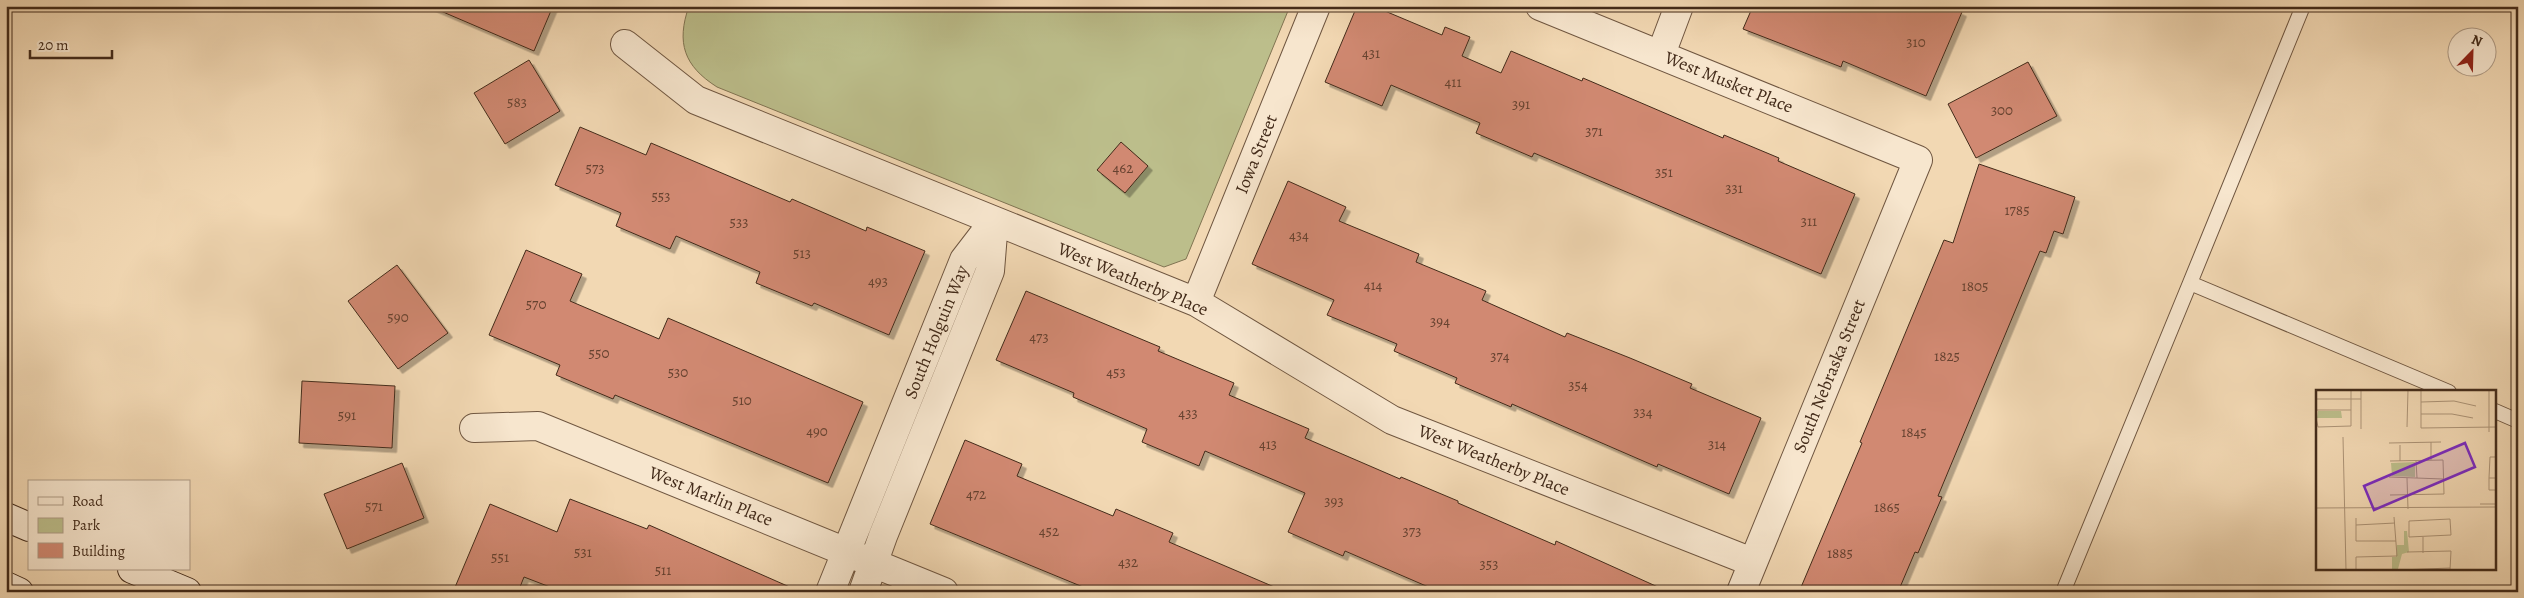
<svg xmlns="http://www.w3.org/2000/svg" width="2524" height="598" font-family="Alegreya,serif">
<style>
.green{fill:#bcbe8b;stroke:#807452}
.building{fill:#d18972;stroke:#432b1a;filter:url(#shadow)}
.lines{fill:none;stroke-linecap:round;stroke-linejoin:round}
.lane-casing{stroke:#6f5640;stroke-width:16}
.street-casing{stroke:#6f5640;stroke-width:30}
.secondary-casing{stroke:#432b1a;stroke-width:30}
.lane{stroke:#f7e6ce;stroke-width:14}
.street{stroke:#f7e6ce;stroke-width:28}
.secondary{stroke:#f7e6ce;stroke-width:28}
.labels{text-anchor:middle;stroke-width:4;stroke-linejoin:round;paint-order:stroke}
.number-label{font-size:15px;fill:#664230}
.street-label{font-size:18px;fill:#432b1a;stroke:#f7e6ce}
.inset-road{fill:none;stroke:#ac9376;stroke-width:1}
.view{fill:#7b2cbf;fill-opacity:0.15;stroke:#7b2cbf;stroke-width:2.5}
.inset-edge{fill:none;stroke:#432b1a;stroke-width:2.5}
</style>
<defs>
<filter id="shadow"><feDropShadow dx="4.5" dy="4.5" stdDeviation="0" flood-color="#0004"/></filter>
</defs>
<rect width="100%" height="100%" fill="#f2d8b3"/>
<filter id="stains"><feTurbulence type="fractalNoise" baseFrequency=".004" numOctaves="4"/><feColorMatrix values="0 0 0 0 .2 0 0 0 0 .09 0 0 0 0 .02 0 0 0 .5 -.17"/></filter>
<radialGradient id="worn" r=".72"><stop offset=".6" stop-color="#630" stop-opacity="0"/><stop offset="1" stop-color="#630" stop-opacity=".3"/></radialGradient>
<!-- green -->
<path class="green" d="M689 6H1290L1186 259 1164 267 717 87C684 66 676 43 689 6Z"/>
<!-- building -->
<path class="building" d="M429 6H553L534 51Z
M1357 6H1373L1442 35 1445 27 1470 37 1462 56 1501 73 1511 51 1582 81 1583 78 1723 138 1724 135 1779 158 1778 161 1855 194 1821 274 1534 153 1532 157 1476 133 1480 123 1391 85 1382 106 1325 82Z
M1753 6H1948L1962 12 1926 96 1843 61 1841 67 1743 29Z
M529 60 560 111 505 144 474 93Z
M2028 62 2057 116 1976 158 1948 104Z
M580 127 646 155 651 143 790 202 792 199 866 231 867 227 925 251 889 335 814 303 812 306 756 283 760 272 676 236 670 249 616 226 621 213 555 185Z
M1121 142 1148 166 1125 193 1097 170Z
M1979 164 2075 197 2063 234 2054 231 2046 253 2040 251 1938 496 1942 497 1918 553 1915 552 1898 592H1799L1862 443 1860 442 1944 240 1953 243Z
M1288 181 1346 207 1339 221 1419 254 1416 262 1486 291 1482 300 1565 337 1567 333 1630 358 1692 384 1690 388 1761 418 1729 494 1658 464 1657 467 1512 404 1511 407 1455 383 1457 378 1394 351 1397 344 1327 315 1334 300 1252 264Z
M526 250 582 274 570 301 659 339 668 318 863 402 828 483 615 395 613 399 556 375 560 365 489 335Z
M397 265 448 333 398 369 348 301Z
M1026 291 1160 347 1158 351 1234 383 1229 395 1309 429 1305 438 1400 479 1401 477 1458 501V503L1555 545 1556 541 1669 592H1440L1345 551 1343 556 1288 532 1305 493 1205 451 1199 466 1142 442 1147 429 1073 397 1074 393 996 360Z
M302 381 395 386 392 448 299 443Z
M965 440 1022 464 1017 476 1113 516 1116 509 1173 533 1169 542 1286 592H1081L1083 587 930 524Z
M402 463 424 518 347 549 324 494Z
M570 499 647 529 649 525 801 592H563L524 577 518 592H453L490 504 557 532Z"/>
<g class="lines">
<!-- lane casing -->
<g class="lane-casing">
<path id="lane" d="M2190 283 2303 6
M2495 411 2518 421
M2063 592 2190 283 2449 392"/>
</g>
<!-- street casing -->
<g class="street-casing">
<path id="street" d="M1540 6 1918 160 1741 592
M625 44 696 100 1196 302 1392 420 1752 562
M1661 54 1679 6
M1196 302 1316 6
M474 428 538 426 944 592
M830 592 964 260 994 221
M863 592 883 536 990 271 994 221"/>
</g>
<!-- secondary casing -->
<g class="secondary-casing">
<path id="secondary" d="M6 517 29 527
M132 569 187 592
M6 586 19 592"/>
</g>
<!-- lane -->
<use href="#lane" class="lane"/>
<!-- street -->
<use href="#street" class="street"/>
<!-- secondary -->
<use href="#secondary" class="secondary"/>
</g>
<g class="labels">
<!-- number labels -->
<g class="number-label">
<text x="1916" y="47">310</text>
<text x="1371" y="58">431</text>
<text x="1453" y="87">411</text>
<text x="517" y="107">583</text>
<text x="1521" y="109">391</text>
<text x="2002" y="115">300</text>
<text x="1594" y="136">371</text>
<text x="595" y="173">573</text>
<text x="1123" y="173">462</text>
<text x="1664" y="177">351</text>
<text x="1734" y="193">331</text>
<text x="661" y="201">553</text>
<text x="2017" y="215">1785</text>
<text x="1809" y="226">311</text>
<text x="739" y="227">533</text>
<text x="1299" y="240">434</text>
<text x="802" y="258">513</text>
<text x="878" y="286">493</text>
<text x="1373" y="290">414</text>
<text x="1975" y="291">1805</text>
<text x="536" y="309">570</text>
<text x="398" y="322">590</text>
<text x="1440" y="326">394</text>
<text x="1039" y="342">473</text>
<text x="599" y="358">550</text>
<text x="1500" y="361">374</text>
<text x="1947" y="361">1825</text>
<text x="678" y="377">530</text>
<text x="1116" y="377">453</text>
<text x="1578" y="390">354</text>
<text x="742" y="405">510</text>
<text x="1643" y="417">334</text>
<text x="1188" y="418">433</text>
<text x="347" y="420">591</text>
<text x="817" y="436">490</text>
<text x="1914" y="437">1845</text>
<text x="1268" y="449">413</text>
<text x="1717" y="449">314</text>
<text x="976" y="499">472</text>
<text x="1334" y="506">393</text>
<text x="374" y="511">571</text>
<text x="1887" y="512">1865</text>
<text x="1049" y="536">452</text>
<text x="1412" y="536">373</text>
<text x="583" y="557">531</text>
<text x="1840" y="558">1885</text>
<text x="500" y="562">551</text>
<text x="1128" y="567">432</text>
<text x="1489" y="569">353</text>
<text x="663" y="575">511</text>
</g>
<!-- street labels -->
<g class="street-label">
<text transform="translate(1729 82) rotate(22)" y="6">West Musket Place</text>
<text transform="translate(1256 154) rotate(-68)" y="6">Iowa Street</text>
<text transform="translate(1133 279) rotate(23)" y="6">West Weatherby Place</text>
<text transform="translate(936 332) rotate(-68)" y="6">South Holguin Way</text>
<text transform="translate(1829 376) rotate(-68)" y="6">South Nebraska Street</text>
<text transform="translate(1494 460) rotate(22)" y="6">West Weatherby Place</text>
<text transform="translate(711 496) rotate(22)" y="6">West Marlin Place</text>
</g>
</g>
<!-- overview -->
<g transform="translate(2316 390)">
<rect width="180" height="180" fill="#f2d8b3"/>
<path d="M2 21H25L26 28H1ZM99 72V87L76 86 75 73ZM88 141H91L93 162 86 164 82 179 76 180V167H80L81 155H88Z" fill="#bcbe8b"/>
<path class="inset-road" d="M45 0V39M105 0V38L180 37M173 0V42M0 9H45M105 12 138 11 160 16M0 20H35M105 24H136L157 28M0 28 2 37 35 36V0M91 37 92 0M27 47 30 180M115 52V70M73 53 125 52M84 55V71M180 67H174L173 88H180M74 71 127 70 128 104 74 105M100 71 101 88M73 87 127 89M91 88 92 119M173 88V100H180M164 114H180M0 118 180 117M40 128V151H80M134 129 135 145 93 147V131ZM40 135 79 133M107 147V163M91 162 135 161 134 180M40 180V167L81 166 78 127M84 180 134 178"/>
<path class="view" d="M149 53 159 77 58 120 48 96Z"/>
<rect width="180" height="180" class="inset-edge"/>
</g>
<!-- margin -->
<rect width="2524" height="598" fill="none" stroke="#f2d8b3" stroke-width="25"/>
<rect x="8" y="8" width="2509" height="583" fill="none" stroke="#432b1a" stroke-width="2.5"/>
<rect x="12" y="12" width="2499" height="573" fill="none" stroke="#432b1a"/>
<!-- legend -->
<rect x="28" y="480" width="162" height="90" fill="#f7e6ce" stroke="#af9b86"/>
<rect x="38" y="497" width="25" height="8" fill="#f7e6ce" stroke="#af9b86"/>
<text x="72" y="506" font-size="15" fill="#432b1a">Road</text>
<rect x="38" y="518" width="25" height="15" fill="#bcbe8b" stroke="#af9b86"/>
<text x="72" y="530" font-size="15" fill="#432b1a">Park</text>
<rect x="38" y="543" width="25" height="15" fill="#d18972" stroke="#af9b86"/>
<text x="72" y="556" font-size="15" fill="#432b1a">Building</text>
<!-- north arrow -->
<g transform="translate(2472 52) rotate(23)"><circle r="24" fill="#f7e6ce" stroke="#af9b86"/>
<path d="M0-4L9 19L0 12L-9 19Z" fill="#8f2418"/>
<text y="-8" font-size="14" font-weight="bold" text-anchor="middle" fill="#432b1a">N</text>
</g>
<!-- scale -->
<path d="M30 50v8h82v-8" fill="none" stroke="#432b1a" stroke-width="2.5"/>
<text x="38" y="50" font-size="15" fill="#432b1a" stroke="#f7e6ce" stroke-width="4" paint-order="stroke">20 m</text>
<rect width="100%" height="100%" filter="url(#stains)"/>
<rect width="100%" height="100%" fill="url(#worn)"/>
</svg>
